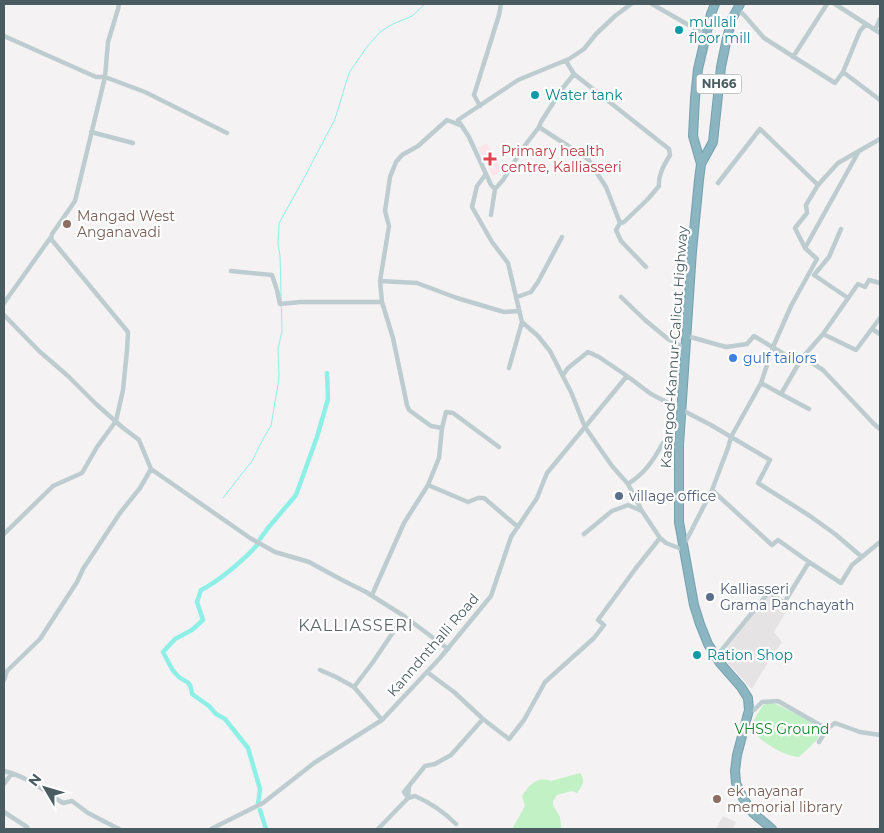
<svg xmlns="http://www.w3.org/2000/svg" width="884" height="833" font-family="Montserrat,sans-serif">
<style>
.education{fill:#e6e3e5}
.medical{fill:#fce5ea}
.green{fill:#c2f1c6}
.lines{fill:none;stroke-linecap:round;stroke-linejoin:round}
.stream{stroke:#8eefe7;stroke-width:1}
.canal{stroke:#8eefe7;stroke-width:4.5}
.highway-casing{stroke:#75a0ad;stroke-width:10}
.street{stroke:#bdcccf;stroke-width:4.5}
.highway{stroke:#8ab5c1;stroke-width:8}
.culture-dot{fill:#0f9aa8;stroke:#fff;stroke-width:2}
.health-dot{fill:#e0444e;stroke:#fff;stroke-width:2}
.education-dot{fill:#8d6e63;stroke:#fff;stroke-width:2}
.shop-dot{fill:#3f7fe0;stroke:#fff;stroke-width:2}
.service-dot{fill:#5c6f8a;stroke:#fff;stroke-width:2}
.labels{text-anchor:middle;stroke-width:4.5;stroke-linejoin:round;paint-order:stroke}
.shield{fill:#fff;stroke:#808d90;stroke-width:1}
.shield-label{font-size:12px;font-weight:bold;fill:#495c61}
.culture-label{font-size:14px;fill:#0d838f;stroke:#fff;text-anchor:start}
.health-label{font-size:14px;fill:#be3a42;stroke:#fff;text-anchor:start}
.education-label{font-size:14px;fill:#785e54;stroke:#fff;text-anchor:start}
.street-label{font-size:14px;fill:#495c61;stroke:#fff}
.shop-label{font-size:14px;fill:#366cbe;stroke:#fff;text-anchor:start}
.service-label{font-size:14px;fill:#4e5e75;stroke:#fff;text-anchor:start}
.park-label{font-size:14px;fill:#15872d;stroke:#fff}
.quarter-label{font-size:16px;letter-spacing:1px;fill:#5e6568;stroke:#fff}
</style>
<rect width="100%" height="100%" fill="#f5f2f3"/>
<!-- education -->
<path class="education" d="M769 594 789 607 774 632 782 642 762 672 752 689 721 656Z
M723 816 736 822 733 829H716Z"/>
<!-- medical -->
<path class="medical" d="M487 143 503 170 493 176 478 148Z"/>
<!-- green -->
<path class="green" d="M771 702C789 710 805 717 821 729L818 739 799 757C780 755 762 742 749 728L763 705Z
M580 773C586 780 582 787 577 793L572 791 557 795 553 801V805L560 817 561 825V829H512L525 806 522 796C530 784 537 776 551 781 561 778 570 776 580 773Z"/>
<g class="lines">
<!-- stream -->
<path class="stream" d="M879 94H880
M223 498 252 461 264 437 271 426 279 378 278 349 282 331 280 256 278 244 279 223 302 182 335 119 349 73 366 48 381 31 393 24 412 16 425 4"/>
<!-- canal -->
<path class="canal" d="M260 539 268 528 296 495 317 437 328 399 327 373
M257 545C245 559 218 582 201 590L197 602 203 620 192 630 175 639 163 652C167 659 170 667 175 673 184 685 190 676 192 694L209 706 216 714 225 719 248 748 260 789 258 804
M260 810 266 829"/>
<!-- highway casing -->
<g class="highway-casing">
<path id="highway" d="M740 4 732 19 727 38 721 67 713 142 701 164 699 180 692 251 679 445V522L694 605 700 624 708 644 720 663 741 687 748 698 749 710 737 755 735 771 736 783 743 798 753 813 772 829
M701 164 693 136 695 98 698 69 711 14 715 4"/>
</g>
<!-- street -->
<path class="street" d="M631 4 615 16 596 34 584 49 569 59 518 80 458 120 469 137 486 174 477 186 472 207 492 242 508 263 522 322 538 336 550 351 571 392 585 427 612 466 628 484 642 511 660 538 666 543 684 550
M652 4 706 35
M835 4 880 33
M737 9 744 15 764 38 835 83 843 72 880 100
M875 30 880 19
M4 36 96 77H105L145 92 227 133
M793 57 827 4
M566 61 574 74 669 149 670 155C664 165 658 175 659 186L648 199 624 222 620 223 616 230 621 241 646 267
M843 72 860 31 866 24
M480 106 474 95 499 15 501 4
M539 127 588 159 606 187 620 223
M91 132 133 143
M486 174 491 185 495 189
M718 183 760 129 818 185 806 205 807 213 795 228 805 248
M818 185 838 163 859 151
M491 215 495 189 503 180 523 148 539 127 541 122 562 89 574 74
M841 229 829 257 814 275 848 298
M231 271 272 275 277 290 280 304 301 302H382
M380 281 417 283 457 298 504 312 519 311
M517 297 531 292 538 282 562 237
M621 297 645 320 668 339 686 349
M4 303 51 237
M4 315 39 351 68 376 96 404 122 427 139 440 151 469 250 538 275 552 309 562 342 580 366 592 404 616 373 662 354 687 382 720 314 763 263 803 211 829
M872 329 880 334
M823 334 858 284 865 287 869 280 880 283
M687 336 726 347 747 344 754 336 799 363 803 357 823 370 874 424 880 429
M803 357 823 334 856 350 880 318
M509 368 522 322
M563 375 568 368 588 352 599 357 627 376
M761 383 773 347 791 306 817 259 805 248 859 151 880 139
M781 394 809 409
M442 428 431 426 409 410 407 405 393 338 382 302 380 281 389 226 385 211 390 177 396 162 402 155 418 146 447 120 460 125
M628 484C645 473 653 461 663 443
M428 485 468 502 478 498H484L518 527
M712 490 772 545 778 540 809 562
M4 534 53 486 82 473 97 447 116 421 123 390 127 350 128 332 51 239 52 234 75 201 105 77 108 42 118 9 119 4
M584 534 612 511 628 505 642 511
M684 545 712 490 728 448 731 437 761 383 781 394 799 363
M372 595 404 523 428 485 439 458 442 428 446 412 453 413 499 447
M404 616 448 649
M716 657 769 592 784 603 809 562 841 583 852 565 880 542
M320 670 336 677 354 687
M427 672 454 692 483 719
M4 680 7 671 40 639 77 582 83 569 120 513 140 488 151 469
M749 710H754L762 702 778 701 827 729 835 723 860 732 880 735
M382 720 440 658 491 596 511 537 537 498 547 473 627 376 651 394 711 425 770 460 758 483 810 516 835 534 862 557
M819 742 827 729
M4 771C26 776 45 791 63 803L72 801 88 813 119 829
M4 784 12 773
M409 786 408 798 415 796C431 803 444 812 456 824
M4 812 27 827 28 829
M378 829 408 798 404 792 425 766 435 764 451 755 483 719 509 739 524 720 545 682 594 638 604 625 598 620 636 568 660 538"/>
<!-- highway -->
<use href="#highway" class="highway"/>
</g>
<!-- markers -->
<g class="culture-dot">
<circle cx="679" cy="30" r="5"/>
<circle cx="535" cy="95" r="5"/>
<circle cx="697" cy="655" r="5"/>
</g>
<path class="health-dot" d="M487.5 151.5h5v5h5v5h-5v5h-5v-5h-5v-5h5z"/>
<g class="education-dot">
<circle cx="67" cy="224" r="5"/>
<circle cx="717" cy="799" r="5"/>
</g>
<circle class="shop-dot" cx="733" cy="358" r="5"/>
<g class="service-dot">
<circle cx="619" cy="496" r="5"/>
<circle cx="710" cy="597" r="5"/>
</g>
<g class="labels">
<!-- shield labels -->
<rect class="shield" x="696.5" y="74.5" width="45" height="19" rx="4"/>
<g class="shield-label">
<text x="719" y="88">NH66</text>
</g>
<!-- culture labels -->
<g class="culture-label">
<text x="689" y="27">mullali<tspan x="689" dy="16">floor mill</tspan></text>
<text x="545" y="100">Water tank</text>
<text x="707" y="660">Ration Shop</text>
</g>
<!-- health labels -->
<g class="health-label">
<text x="501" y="156">Primary health<tspan x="501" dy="16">centre, Kalliasseri</tspan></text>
</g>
<!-- education labels -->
<g class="education-label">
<text x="77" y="221">Mangad West<tspan x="77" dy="16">Anganavadi</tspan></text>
<text x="727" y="796">ek nayanar<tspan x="727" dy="16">memorial library</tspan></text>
</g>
<!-- street labels -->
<g class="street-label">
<text transform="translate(674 347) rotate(-86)" y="5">Kasargod-Kannur-Calicut Highway</text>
<text transform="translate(433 645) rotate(-49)" y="5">Kanndnthalli Road</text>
</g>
<!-- shop labels -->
<g class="shop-label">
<text x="743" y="363">gulf tailors</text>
</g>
<!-- service labels -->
<g class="service-label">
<text x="629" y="501">village office</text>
<text x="720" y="594">Kalliasseri<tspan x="720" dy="16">Grama Panchayath</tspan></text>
</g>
<!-- park labels -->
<g class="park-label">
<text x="782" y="734">VHSS Ground</text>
</g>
<!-- quarter labels -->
<g class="quarter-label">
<text x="356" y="631">KALLIASSERI</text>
</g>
</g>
<!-- border -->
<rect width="884" height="833" fill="none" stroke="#495c61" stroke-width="10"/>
<!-- north arrow -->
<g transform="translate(45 788) rotate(308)" stroke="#ffffff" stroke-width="4" paint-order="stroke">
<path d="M0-4L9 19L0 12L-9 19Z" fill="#495c61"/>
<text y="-8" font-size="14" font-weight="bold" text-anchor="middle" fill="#495c61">N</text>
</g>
</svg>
